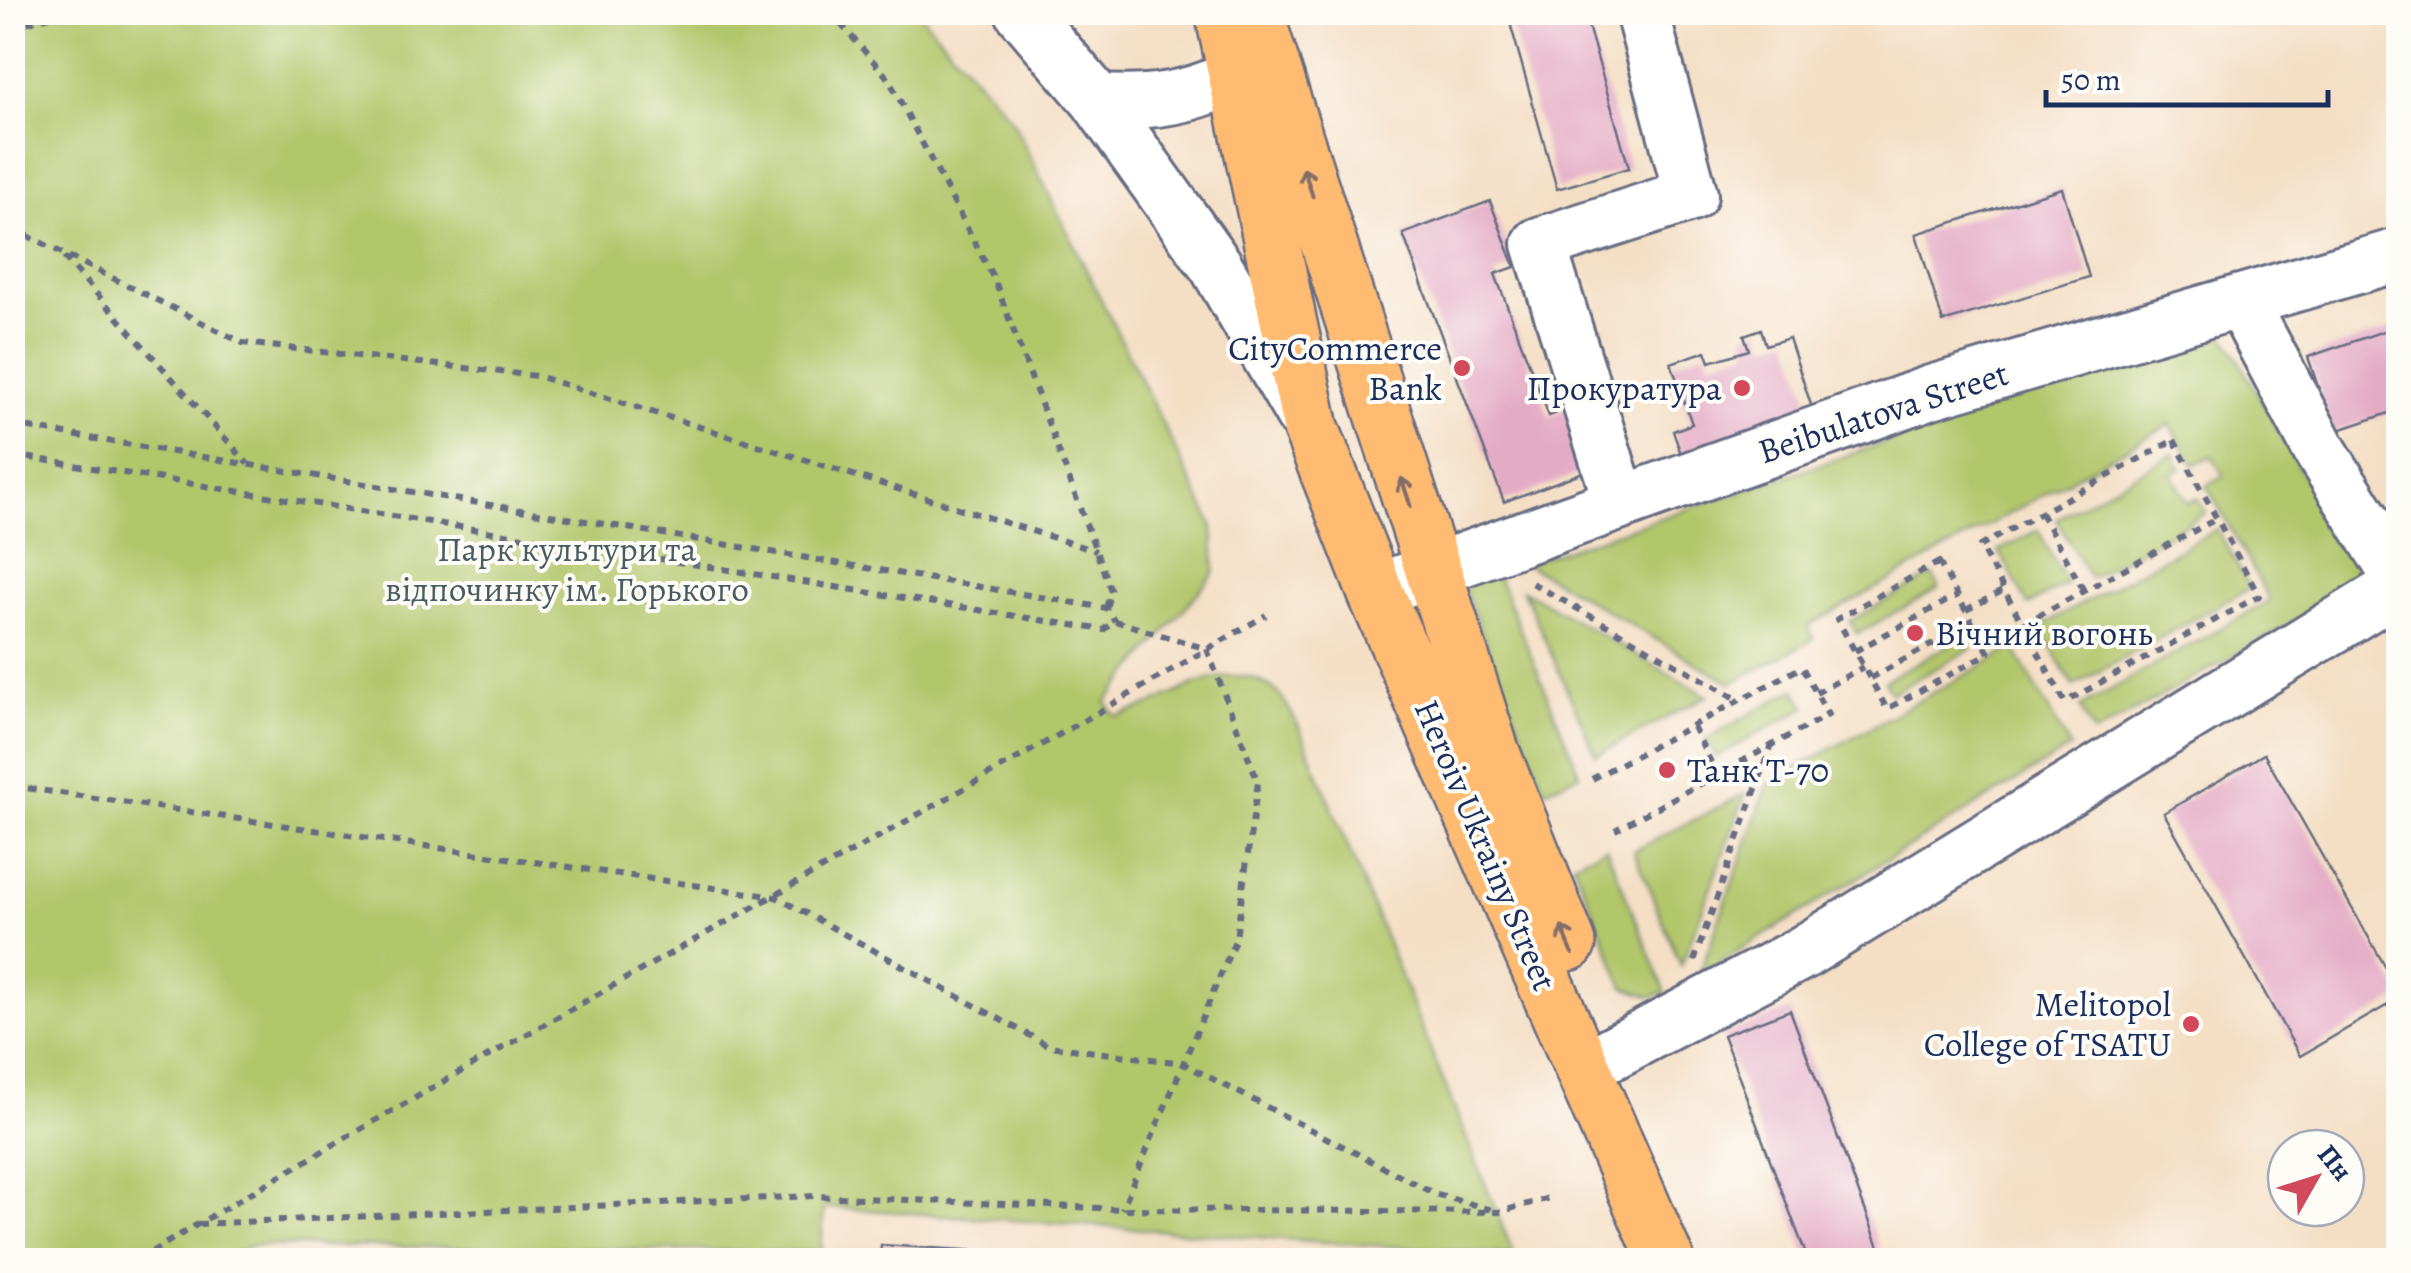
<svg xmlns="http://www.w3.org/2000/svg" width="2411" height="1273" font-family="Alegreya,serif">
<style>
.green{fill:#b2c66a;stroke:#667a64;stroke-width:2.5}
.building{fill:#e4abc5}
.lines{fill:none;stroke-linecap:round;stroke-linejoin:round}
.minor-casing{stroke:#676c82;stroke-width:58}
.major-casing{stroke:#676c82;stroke-width:60}
.path{stroke:#676c82;stroke-width:6;stroke-dasharray:8 8;stroke-linecap:butt}
.minor{stroke:#fff;stroke-width:52}
.major{stroke:#ffbb71;stroke-width:55}
.oneway{stroke:#826e67}
.poi-dot{fill:#d1495b;stroke:#fdfcf7;stroke-width:4}
.labels{text-anchor:middle;stroke-width:8;stroke-linejoin:round;paint-order:stroke}
.poi-label{font-size:35px;fill:#1b2f5e;stroke:#fdfcf7;text-anchor:end}
.street-label{font-size:35px;fill:#1b2f5e;stroke:#fdfcf7}
.park-label{font-size:35px;fill:#485c62;stroke:#fdfcf7}
</style>
<rect width="100%" height="100%" fill="#fdfcf7"/>
<filter id="ink" filterUnits="userSpaceOnUse"><feTurbulence type="fractalNoise" baseFrequency=".01" numOctaves="2"/><feDisplacementMap in="SourceGraphic" scale="20" xChannelSelector="R" yChannelSelector="G"/><feConvolveMatrix kernelMatrix="1 2 1 2 8 2 1 2 1" color-interpolation-filters="sRGB"/></filter>
<filter id="wash" filterUnits="userSpaceOnUse"><feTurbulence type="fractalNoise" baseFrequency=".0048" numOctaves="4" result="noise"/><feDisplacementMap in="SourceGraphic" scale="40" xChannelSelector="R" yChannelSelector="G"/><feGaussianBlur stdDeviation="2.25" result="paint"/><feColorMatrix in="noise" values="0 0 0 0 0 0 0 0 0 0 0 0 0 0 0 0 0 1.4 0 .05"/><feComposite in="paint" operator="in"/></filter>
<g filter="url(#wash)">
<rect width="100%" height="100%" fill="#f4dec4"/>
<!-- green -->
<path class="green" d="M12 13H919L1012 120 1213 526 1215 572 1106 702 1115 716C1168 707 1223 650 1275 690 1285 698 1293 717 1300 729L1514 1255 824 1207 821 1252 252 1245 223 1260H13Z
M2222 330 2364 583 2094 734 2080 707 2270 601 2207 486 2224 476 2212 456 2194 465 2170 424 1808 626 1814 639 1731 683 1525 563Z
M2173 454 2181 468 2172 474 2188 503 2197 498 2206 513 2090 578 2056 519Z
M2217 529 2250 588 2073 686 2040 627Z
M2038 530 2067 584 2028 605 1999 551Z
M1494 567 1580 774 1545 790 1464 588 1468 580Z
M1932 575 1939 588 1857 634 1850 621Z
M1523 590 1707 696 1596 755Z
M1964 637 1971 649 1891 693 1884 681Z
M2014 648 2070 748 1699 975 1768 784Z
M1795 689 1806 707 1716 757 1706 739Z
M1746 793 1681 966 1634 851Z
M1606 847 1666 993 1651 997 1624 987 1573 863Z"/>
<g id="blocks">
<!-- building -->
<path class="building" d="M1507 12H1584L1629 168 1557 189Z
M2062 188 2089 277 1943 322 1916 234Z
M1490 201 1515 267 1495 274 1549 416 1571 407 1594 468 1504 502 1403 234Z
M2398 326V410L2333 432 2308 357Z
M1761 329 1766 345 1789 338 1814 414 1682 457 1673 431 1692 424 1671 363 1706 351 1710 362 1749 350 1744 335Z
M2264 754 2398 989V999L2300 1056 2164 813Z
M1790 1010 1884 1260H1808L1723 1035Z
M881 1245 980 1251 979 1260H880Z"/>
</g>
</g>
<g filter="url(#ink)">
<use href="#blocks" fill-opacity="0" stroke="#676c82" stroke-width="2.5"/>
<g class="lines">
<!-- minor casing -->
<g class="minor-casing">
<path id="minor" d="M1022 12 1097 100 1216 266 1302 414
M1097 100C1162 107 1213 93 1268 56
M2241 301 2319 449 2398 576
M1620 502 1539 244 1691 195 1642 12
M1375 591 1931 392 2398 255
M1612 1053 1802 953 2398 587"/>
</g>
<!-- major casing -->
<g class="major-casing">
<path id="major" d="M1223 12 1311 428 1375 591 1666 1260
M1262 35 1491 751 1568 943"/>
</g>
<!-- path -->
<path class="path" d="M830 12 888 78 995 281 1111 591 1106 608
M12 27 64 12
M12 228 243 343 537 376 1096 551
M64 257 248 464
M12 425 1106 608 1115 621
M2174 440 2259 596 2065 702 1980 546Z
M12 455 1103 630 1115 621 1207 649 1258 782 1236 938 1122 1209
M2041 513 2084 591
M1939 562 1989 653 1887 709 1837 619Z
M1532 583 1739 700
M1966 610 2004 590
M2023 624 2216 519
M1855 651 1958 595
M1871 678 1973 622
M1816 693 1863 667
M1693 727 1718 776
M1592 779 1802 667 1828 715 1615 830
M12 786 776 897 1049 1046 1182 1063 1435 1194 1499 1212
M1694 961 1771 747
M198 1224 814 1196 1122 1209 1499 1212 1549 1198
M138 1260C509 1037 892 835 1266 615"/>
<!-- minor -->
<use href="#minor" class="minor"/>
<!-- major -->
<use href="#major" class="major"/>
</g>
<!-- one-way arrows -->
<defs><path id="oneway-shaft" d="M-6 0H5M1.5-3L5.5 0L1.5 3" fill="none" stroke-width="1.6" stroke-linecap="round" stroke-linejoin="round" transform="scale(2.5)"/></defs>
<g class="oneway">
<use href="#oneway-shaft" transform="translate(1308 182) rotate(-108)"/>
<use href="#oneway-shaft" transform="translate(1406 492) rotate(-108)"/>
<use href="#oneway-shaft" transform="translate(1567 940) rotate(-112)"/>
</g>
</g>
<!-- markers -->
<g class="poi-dot">
<circle cx="1462" cy="368" r="10"/>
<circle cx="1742" cy="388" r="10"/>
<circle cx="1915" cy="633" r="10"/>
<circle cx="1667" cy="770" r="10"/>
<circle cx="2191" cy="1024" r="10"/>
</g>
<g class="labels">
<!-- poi labels -->
<g class="poi-label">
<text x="1442" y="360">CityCommerce<tspan x="1442" dy="40">Bank</tspan></text>
<text x="1722" y="400">Прокуратура</text>
<text x="1935" y="645" text-anchor="start">Вічний вогонь</text>
<text x="1687" y="782" text-anchor="start">Танк Т-70</text>
<text x="2171" y="1016">Melitopol<tspan x="2171" dy="40">College of TSATU</tspan></text>
</g>
<!-- street labels -->
<g class="street-label">
<text transform="translate(1883 412) rotate(-18)" y="12">Beibulatova Street</text>
<text transform="translate(1486 845) rotate(67)" y="12">Heroiv Ukrainy Street</text>
</g>
<!-- park labels -->
<g class="park-label">
<text x="567" y="561">Парк культури та<tspan x="567" dy="40">відпочинку ім. Горького</tspan></text>
</g>
</g>
<!-- margin -->
<rect width="2411" height="1273" fill="none" stroke="#fdfcf7" stroke-width="50"/>
<!-- north arrow -->
<g transform="translate(2316 1178) rotate(51)"><circle r="48" fill="#fdfcf7" stroke="#a3aaba" stroke-width="2.5"/>
<path d="M0-8L18 38L0 25L-18 38Z" fill="#d1495b"/>
<text y="-15" font-size="28" font-weight="bold" text-anchor="middle" fill="#1b2f5e">Пн</text>
</g>
<!-- scale -->
<path d="M2046 90v15h282v-15" fill="none" stroke="#1b2f5e" stroke-width="5"/>
<text x="2061" y="90" font-size="30" fill="#1b2f5e" stroke="#fdfcf7" stroke-width="8" paint-order="stroke">50 m</text>
</svg>
